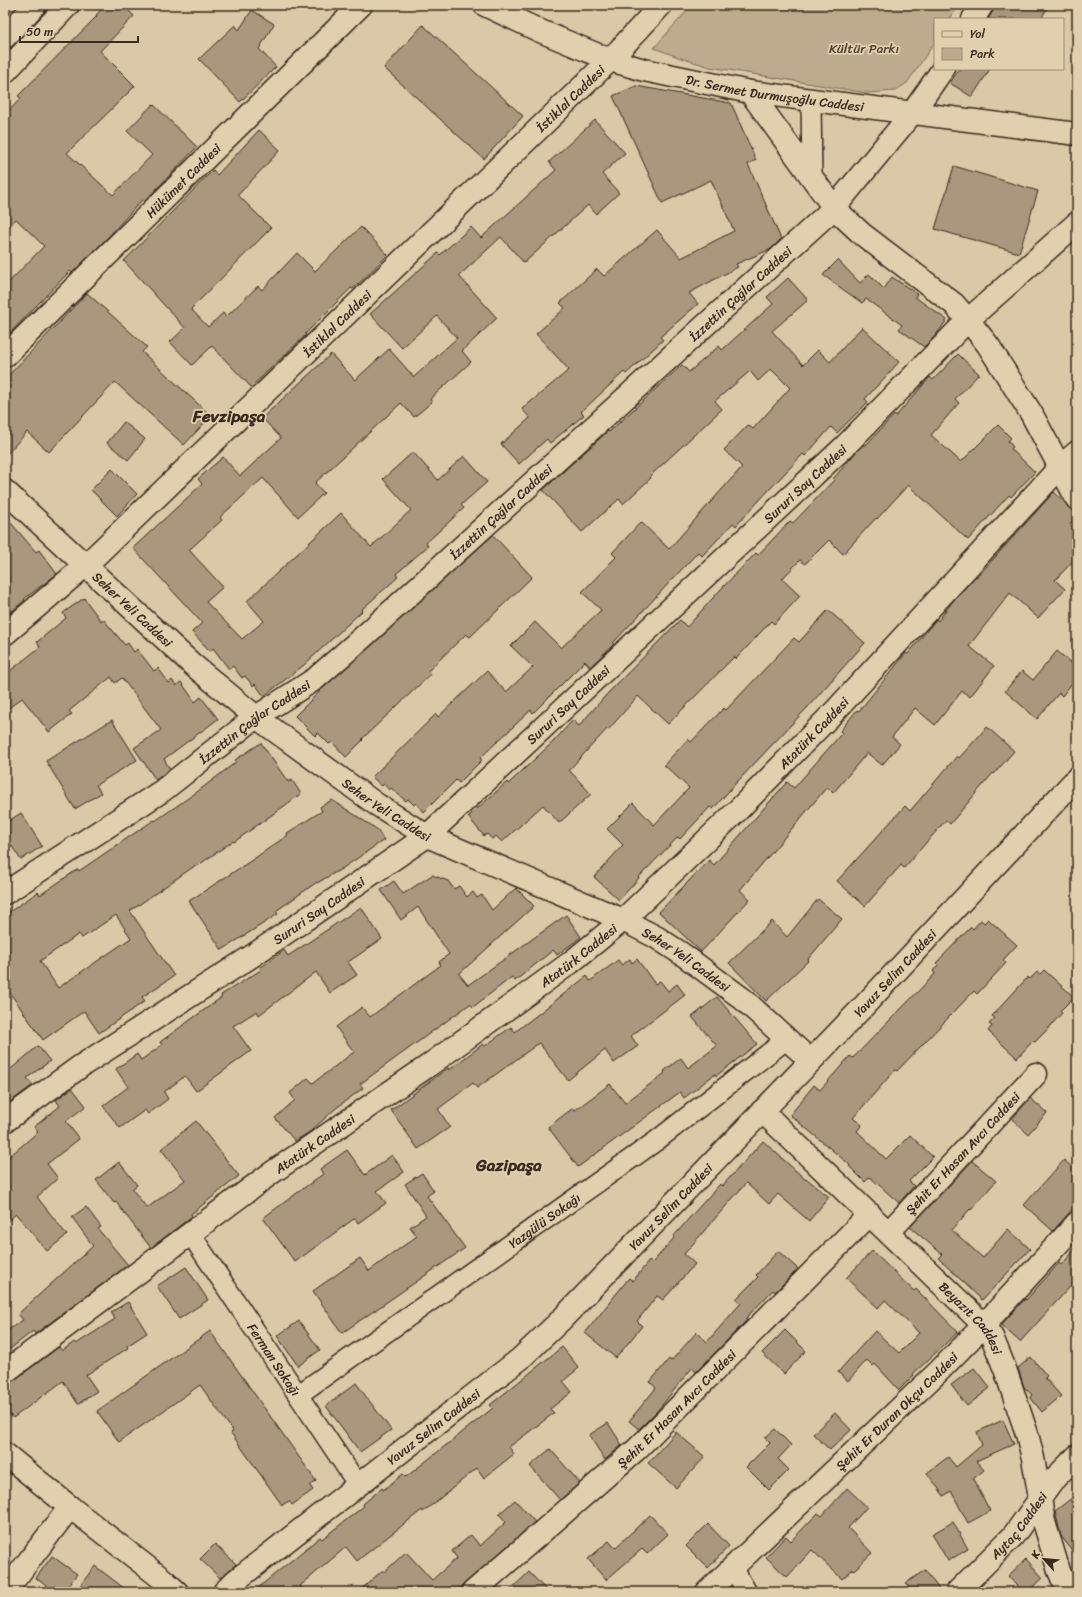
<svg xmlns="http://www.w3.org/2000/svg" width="1082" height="1597" font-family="Sriracha,sans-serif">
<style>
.green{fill:#beab8e;stroke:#7c6a56}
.building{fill:#aa977d;stroke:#3b2a1e;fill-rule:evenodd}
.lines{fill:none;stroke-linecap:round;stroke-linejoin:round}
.street-casing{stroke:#3b2a1e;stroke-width:22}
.secondary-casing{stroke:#3b2a1e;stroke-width:25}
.street{stroke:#e2cfad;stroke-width:19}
.secondary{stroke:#e2cfad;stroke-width:22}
.labels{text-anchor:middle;stroke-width:3.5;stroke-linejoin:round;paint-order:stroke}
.park-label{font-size:13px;fill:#4f3d2f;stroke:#e2cfad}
.street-label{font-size:13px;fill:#3b2a1e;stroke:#e2cfad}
.district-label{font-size:17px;font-weight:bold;fill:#3b2a1e;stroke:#e2cfad}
</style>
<rect width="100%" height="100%" fill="#dbc8a7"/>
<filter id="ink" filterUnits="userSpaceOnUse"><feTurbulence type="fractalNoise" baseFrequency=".025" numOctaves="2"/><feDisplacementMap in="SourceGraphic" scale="8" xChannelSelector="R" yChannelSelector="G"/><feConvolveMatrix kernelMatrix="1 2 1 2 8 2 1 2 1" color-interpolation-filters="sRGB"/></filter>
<g filter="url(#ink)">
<!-- green -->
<path class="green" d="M48 5H56L5 59V51Z
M692 5H959L950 19H935V42L907 83 895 91 867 93 710 67 681 58 654 48Z"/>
<!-- building -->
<path class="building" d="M106 5H123L134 16 100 51 135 86 67 153 113 195 152 155 127 131 153 104 197 147 144 202 142 200 110 235 72 273 70 271 5 338V286L44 246 16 219 5 231V115L21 98 18 96 97 16 96 15Z
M997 5H1049L1041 19H988Z
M252 10 274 24 259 49 276 67 240 102 199 59 235 25 239 30Z
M423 25 523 116 484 159 384 68Z
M959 69H990L972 97 950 83Z
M636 86 731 103 756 160 748 164 781 239 771 249 736 264 738 267 689 293 698 304 660 337 663 340 626 374 624 372 581 412 584 415 550 443 547 439 519 464 501 444 530 418 522 409 569 370 536 334 565 308 560 303 597 269 604 276 657 230 681 258 734 231 711 180 662 203 613 96Z
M595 120 625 153 602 174 619 193 596 214 588 205 524 263 501 237 459 276 497 318 462 351 471 362 430 399 432 402 414 417 401 403 315 483 324 493 298 517 263 478 220 517 222 520 189 550 223 587 206 602 242 639 264 621 247 601 341 513 371 547 411 510 383 479 413 452 438 480 464 456 487 482 461 505 464 508 426 543 428 546 396 574 398 577 361 610 362 611 304 665 264 696 255 684 253 686 245 676 242 678 233 666 229 669 213 648 210 651 192 632 202 623 133 548 202 484 198 479 223 457 240 476 281 438 262 418 331 354 355 380 389 349 414 377 457 338 437 316 402 348 370 314 438 253 440 255 471 227 481 238 556 170 549 162Z
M259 130 280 150 238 195 271 228 191 309 208 327 223 313 226 317 258 286 262 290 297 253 315 271 361 227 388 255 353 289 351 288 305 334 306 335 251 387 212 346 192 365 170 342 185 328 124 261 213 170 217 175Z
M954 166 1038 191 1019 253 935 229Z
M838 260 860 283 869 274 884 289 892 277 917 294 915 297 947 320 936 335 924 347 899 329 902 325 866 299 862 303 823 275Z
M788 278 808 300 772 331 803 365 818 350 830 362 862 327 899 362 865 399 868 402 837 433 831 427 805 456 803 454 768 491 736 526 733 523 702 556 698 552 613 643 614 644 590 667 585 661 533 713 531 710 480 758 482 760 459 783 456 780 424 812 416 803 414 805 408 799 406 801 391 788 389 790 384 784 382 786 372 777 436 714 438 717 487 671 506 692 533 667 511 646 535 622 561 648 601 610 582 592 616 557 612 553 641 522 669 549 742 467 724 450 748 425 753 429 790 388 771 369 758 381 750 371 715 401 722 409 650 476 651 478 623 504 619 499 582 532 543 490 608 431 609 432 682 365 689 372 719 346 722 350 773 304 767 297Z
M87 293 147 347 142 352 211 416 184 445 115 382 49 452 27 432 5 456V379Z
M958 354 979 374 955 399 959 403 931 435 961 462 998 425 1011 438 1008 441 1013 447 1011 449 1035 472 1011 497 1009 495 968 540 908 485 877 519 876 518 843 554 829 540 805 564 800 560 782 579 800 596 774 624 771 621 736 659 734 657 668 724 638 696 608 730 607 729 569 770 591 794 559 823 543 805 502 842 496 836 492 839 487 834 484 836 468 817 507 782 508 784 553 742 573 720 579 726 607 694 680 620 687 627 721 589 756 553 758 555 790 521 793 523 834 480 833 479 856 452 863 445 865 446 894 415 896 416 930 377 933 380Z
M124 422 145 439 128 460 107 443Z
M112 469 137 494 117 516 91 490Z
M1054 492 1077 514V516L1070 524 1077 531V557L1055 580 1065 589 1038 618 1010 593 969 646 994 666 970 697 962 691 935 725 915 708 892 737 900 744 882 765 867 753 833 793 827 787 740 890 750 899 701 952 659 912 709 860 714 865 787 782 794 788 842 733 840 731 857 710 859 711 906 653 908 654 933 623 936 619 938 621 953 601 976 576 977 577Z
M5 516 36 552 39 550 57 574 24 599 25 600 5 617Z
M493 535 532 577 470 637 466 634 428 671 431 674 362 739 363 740 346 757 332 742 329 744 318 733 315 736 295 716 322 689Z
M84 598 101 621 103 619 125 645 128 643 134 652 137 649 154 671 158 668 169 683 172 680 176 686 181 682 195 702 201 697 218 719 164 759 170 769 156 780 134 748 161 730 122 678 115 683 111 677 69 711 72 714 49 732 22 698 5 711V675L40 647 37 642 66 618 63 613Z
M828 610 865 643 807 708 736 783 713 809 710 807 680 839 678 837 638 878H639L619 900 594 877 623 845 607 829 633 803 654 825 689 788 664 765 688 739 691 742 724 708 726 710 794 638 799 642Z
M1057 651 1077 668V677L1062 696 1059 693 1037 719 1005 691 1022 671 1033 680Z
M112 720 137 760 96 785 101 793 75 809 46 761Z
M987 727 1014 751 994 774 993 773 950 824 946 820 904 868 901 865 865 906 837 881 905 806 910 811 957 756 959 758Z
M261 743 288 782 292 780 301 794 234 842 233 841 197 866 196 865 130 911 174 976 142 997 145 1001 99 1033 84 1011 43 1040 5 986V915L38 892 40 895 78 869 79 871 154 820 155 821 197 792 236 762 235 760ZM116 915 131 938 58 988 40 961 79 934 82 938Z
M332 800 378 830 384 840 343 868 317 883V882L276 911 278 914 222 950 189 901 255 858 288 835 287 833 322 811 320 807Z
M21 813 42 846 21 860 5 836V823Z
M432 875 448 881 454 889 459 886 467 897 473 892 477 898 482 895 492 910 516 888 534 906 459 974 468 985 566 915 581 937 557 955 553 950 515 981 512 977 473 1007 470 1004 360 1084 363 1088 335 1109 311 1131 295 1141 275 1118 295 1100 290 1093 308 1078 313 1083 354 1052 336 1027 362 1007 370 1017 441 965 439 962 449 954 418 907 401 920 381 890 394 881 403 894Z
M818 899 842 919 808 959 809 960 766 1001 729 963 772 921 787 937Z
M361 907 382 939 348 962 357 975 330 993 316 972 259 1015 257 1011 233 1026 251 1051 196 1091 185 1076 164 1092 168 1099 148 1114 145 1110 120 1128 103 1106 128 1087 116 1069 137 1054 141 1060 162 1045 160 1042 222 997 221 995 261 970 260 968 284 950 288 956Z
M988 919 1017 945 1003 960 1006 963 977 994 974 991 897 1071 895 1070 853 1118 862 1125 857 1131 886 1159 910 1135 933 1157 909 1181 914 1186 899 1203 870 1177 865 1182 849 1166 850 1165 790 1115 814 1085 820 1090 850 1056 853 1058 935 974 933 971 938 965 936 963 971 927 973 929 981 920 984 923Z
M630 959 632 963 637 959 655 984 660 981 668 991 677 984 685 995 631 1036 638 1046 614 1063 605 1050 568 1080 539 1043 477 1088 473 1083 438 1109 450 1127 418 1149 391 1110 448 1068 449 1070 483 1044 485 1046 511 1027 515 1032 587 976 590 981 618 960 622 965Z
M1044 970 1074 997 1060 1011 1062 1013 1044 1033 1035 1042 1033 1041 1017 1058 988 1031 992 1026 989 1024 995 1018 992 1016 1028 977 1030 979 1037 972 1040 974Z
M717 997 757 1044 716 1076 715 1074 684 1098 680 1092 578 1167 548 1127 573 1108 574 1111 610 1084 625 1103 665 1073 664 1071 681 1058 688 1068 717 1046 692 1017Z
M38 1046 50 1061 27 1078 33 1085 10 1102 5 1097V1074Z
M72 1088 86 1106 66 1121 79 1139 47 1164 58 1178 37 1197 67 1235 47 1251 16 1214 5 1223V1160L38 1132 34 1127 60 1106 56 1100Z
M1030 1098 1047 1113 1028 1134 1012 1119Z
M196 1121 239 1176 191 1214 192 1216 151 1248 116 1202 114 1203 96 1180 119 1162 137 1185 132 1189 147 1208 185 1180 161 1149Z
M763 1141 806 1180 807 1179 829 1197 809 1221 778 1194 769 1204 746 1183 684 1254 695 1264 663 1300 657 1296 637 1321 642 1326 616 1358 585 1333 629 1278 633 1281 649 1261 652 1263 674 1238 673 1237 692 1215 720 1184 722 1186Z
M347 1150 365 1175 392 1155 404 1172 377 1191 386 1203 358 1223 355 1218 295 1262 263 1218 323 1174 320 1169Z
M1064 1160 1077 1172V1204L1053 1231 1024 1205Z
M972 1161 996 1181 971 1210 970 1209 952 1230 983 1258 1008 1229 1030 1249 982 1300 938 1258 942 1254 910 1227Z
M422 1173 434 1191 427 1196 465 1248 342 1333 313 1291 360 1258 369 1271 417 1236 410 1227 426 1216 405 1184Z
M86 1207 101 1227 98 1229 128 1265 35 1334 33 1331 5 1353V1332L23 1320 18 1314 93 1246 72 1217Z
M1077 1248V1279L1020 1342 1001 1325 1025 1299 1026 1300 1059 1263 1061 1265Z
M778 1251 798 1269 775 1292 773 1290 745 1319 747 1320 696 1372 692 1368 658 1410 639 1429 629 1421 656 1388 650 1382 669 1359 671 1361 697 1332 707 1342 741 1303 736 1299 758 1277 756 1275Z
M872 1251 914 1291 916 1289 958 1332 913 1374 914 1375 899 1390 875 1364 873 1366 867 1360 848 1381 838 1372 875 1331 899 1353 919 1333 885 1300 878 1308 846 1278Z
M186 1267 208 1300 179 1319 157 1286Z
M128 1302 147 1333 127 1346 128 1348 86 1375 97 1391 78 1404 63 1381 13 1418 5 1408V1387L59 1347 62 1351 74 1342 76 1344 115 1319 111 1312Z
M299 1321 320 1350 298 1366 277 1336Z
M785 1330 806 1351 784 1374 762 1353Z
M210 1331 316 1481 310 1486 313 1490 292 1505 289 1501 282 1505 231 1433 233 1431 200 1385 119 1442 97 1411Z
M562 1347 579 1368 563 1381 572 1392 550 1409 554 1413 509 1447 514 1454 484 1478 477 1468 438 1500 423 1512 422 1510 357 1561 346 1547 300 1586 306 1592H253L320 1537 322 1539 364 1506 363 1504 382 1488 383 1490 403 1474 406 1477 493 1408 490 1405Z
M1031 1357 1047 1376 1045 1378 1061 1396 1042 1412 1030 1397 1032 1395 1024 1387 1018 1368Z
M974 1368 990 1388 967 1406 951 1385Z
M356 1383 391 1430 360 1452 326 1406Z
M835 1413 851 1430 830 1450 813 1434Z
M1003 1420 1014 1444 976 1461 984 1470 973 1479 990 1511 968 1523 951 1491 944 1496 927 1473 948 1457 956 1467 982 1445 977 1432Z
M608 1423 622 1445 605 1460 589 1435Z
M775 1429 791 1445 778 1459 789 1470 769 1490 746 1467 770 1443 765 1438Z
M676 1432 705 1457 676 1488 648 1463Z
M550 1449 580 1483 560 1500 530 1466Z
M847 1488 867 1507 848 1528 872 1553 854 1570 853 1569 842 1579 812 1550 787 1577 766 1557 786 1536 791 1541 818 1513 822 1516Z
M1077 1494V1557L1061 1536 1055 1511Z
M515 1500 535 1522 455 1592H358L383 1570 384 1572 406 1552 432 1580 457 1558 452 1551 471 1535 480 1546 506 1522 499 1514Z
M650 1515 668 1534 647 1554 642 1549 606 1580 588 1559 609 1541 615 1548Z
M953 1522 968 1549 948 1561 932 1534Z
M708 1524 729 1546 708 1568 686 1546Z
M215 1544 236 1564 220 1578 200 1559Z
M52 1556 77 1574 63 1592H54L36 1578Z
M1026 1559 1043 1578 1028 1592H1022L1008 1576Z
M95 1566 129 1592H75Z
M925 1570 941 1592H912L906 1583Z
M529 1572 548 1592H508Z"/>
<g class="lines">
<!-- street casing -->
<g class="street-casing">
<g id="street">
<path d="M811 100 812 179"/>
<path id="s1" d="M190 1233 358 1485"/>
<path id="s2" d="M298 1395 656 1141 787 1039"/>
<path d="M733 1568 747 1592"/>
</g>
</g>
<!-- secondary casing -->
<g class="secondary-casing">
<g id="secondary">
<path id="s3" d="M485 5 538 30 610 60 644 70 750 92 1077 134"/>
<path d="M973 19 982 5"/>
<path d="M5 37 35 5"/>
<path d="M5 72 68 5"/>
<path d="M750 92 834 208 862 234 954 304 968 320 988 345 1031 413 1077 499"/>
<path id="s4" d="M5 356 361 5"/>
<path id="s5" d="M5 491 193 665 256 717 376 804 427 836 623 920 656 937 682 954 743 999 811 1061"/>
<path id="s6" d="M5 634 86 565 610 60 661 5"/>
<path id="s7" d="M5 893 162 791 256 717 315 679 362 638 834 208 913 112 943 69"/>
<path id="s8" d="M762 1111 984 1325 992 1337 1005 1369 1027 1434 1033 1458 1044 1522 1059 1571 1068 1592"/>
<path id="s9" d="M5 1121 81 1066 252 956 427 836 844 447 968 320 1077 223"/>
<path id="s10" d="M889 1232 1036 1074"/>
<path id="s11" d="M5 1372 270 1174 428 1066 570 963 623 920 737 811 835 711 1060 467 1077 452"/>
<path d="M5 1454 70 1507 165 1581 177 1592"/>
<path d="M5 1592 70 1507"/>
<path id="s12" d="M224 1592 235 1581 520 1359 560 1321 861 1009 1077 778"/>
<path id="s13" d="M473 1592 637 1449 870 1214"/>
<path id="s14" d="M707 1592 939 1371 984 1325 1077 1223"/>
<path id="s15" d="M957 1592 1013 1536 1055 1478 1077 1456"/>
</g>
</g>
<!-- street -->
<use href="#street" class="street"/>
<!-- secondary -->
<use href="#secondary" class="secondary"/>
</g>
</g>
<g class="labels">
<!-- park labels -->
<g class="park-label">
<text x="864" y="53">Kültür Parkı</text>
</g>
<!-- street labels -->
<g class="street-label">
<text dy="5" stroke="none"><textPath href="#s3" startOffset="305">Dr. Sermet Durmuşoğlu Caddesi</textPath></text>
<text dy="5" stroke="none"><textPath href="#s6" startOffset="779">İstiklal Caddesi</textPath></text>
<text dy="5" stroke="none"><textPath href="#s4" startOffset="250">Hükümet Caddesi</textPath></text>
<text dy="5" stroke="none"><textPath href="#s7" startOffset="951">İzzettin Çağlar Caddesi</textPath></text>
<text dy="5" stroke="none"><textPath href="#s6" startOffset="455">İstiklal Caddesi</textPath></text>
<text dy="5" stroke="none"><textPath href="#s9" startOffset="1026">Sururi Say Caddesi</textPath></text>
<text dy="5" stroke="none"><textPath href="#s7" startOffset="627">İzzettin Çağlar Caddesi</textPath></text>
<text dy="5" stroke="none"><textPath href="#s5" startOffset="174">Seher Yeli Caddesi</textPath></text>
<text dy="5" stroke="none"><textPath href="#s9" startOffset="702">Sururi Say Caddesi</textPath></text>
<text dy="5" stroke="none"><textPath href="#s7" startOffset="303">İzzettin Çağlar Caddesi</textPath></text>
<text dy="5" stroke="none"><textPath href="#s11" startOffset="1033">Atatürk Caddesi</textPath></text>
<text dy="5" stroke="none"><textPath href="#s5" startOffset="498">Seher Yeli Caddesi</textPath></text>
<text dy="5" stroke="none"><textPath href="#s9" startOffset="378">Sururi Say Caddesi</textPath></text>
<text dy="5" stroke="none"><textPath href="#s11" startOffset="709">Atatürk Caddesi</textPath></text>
<text dy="5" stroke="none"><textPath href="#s5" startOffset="834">Seher Yeli Caddesi</textPath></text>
<text dy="5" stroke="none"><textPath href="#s12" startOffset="915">Yavuz Selim Caddesi</textPath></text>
<text dy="5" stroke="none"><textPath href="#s11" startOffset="385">Atatürk Caddesi</textPath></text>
<text dy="5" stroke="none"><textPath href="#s10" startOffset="108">Şehit Er Hasan Avcı Caddesi</textPath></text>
<text dy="5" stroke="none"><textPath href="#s12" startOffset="591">Yavuz Selim Caddesi</textPath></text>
<text dy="5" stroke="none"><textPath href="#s2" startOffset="302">Yazgülü Sokağı</textPath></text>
<text dy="5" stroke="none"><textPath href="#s8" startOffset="295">Beyazıt Caddesi</textPath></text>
<text dy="5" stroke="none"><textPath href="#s1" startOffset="152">Ferman Sokağı</textPath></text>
<text dy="5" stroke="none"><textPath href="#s13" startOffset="274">Şehit Er Hasan Avcı Caddesi</textPath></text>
<text dy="5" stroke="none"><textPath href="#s14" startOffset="262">Şehit Er Duran Okçu Caddesi</textPath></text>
<text dy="5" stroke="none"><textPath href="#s12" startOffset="267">Yavuz Selim Caddesi</textPath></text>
<text dy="5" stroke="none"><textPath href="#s15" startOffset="91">Aytaç Caddesi</textPath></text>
</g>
<!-- district labels -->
<g class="district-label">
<text x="229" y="422">Fevzipaşa</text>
<text x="509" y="1171">Gazipaşa</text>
</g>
</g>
<!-- margin -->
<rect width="1082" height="1597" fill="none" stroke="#e2cfad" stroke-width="20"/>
<rect x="10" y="10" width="1062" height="1577" fill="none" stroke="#3b2a1e" stroke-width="1.5" filter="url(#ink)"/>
<!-- legend -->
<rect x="934" y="18" width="130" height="52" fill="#e2cfad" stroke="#9f8d74"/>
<rect x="942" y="31" width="20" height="6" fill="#e2cfad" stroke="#9f8d74"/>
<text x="970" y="38" font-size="12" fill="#3b2a1e">Yol</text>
<rect x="942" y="48" width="20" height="12" fill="#beab8e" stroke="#9f8d74"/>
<text x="970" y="58" font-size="12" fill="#3b2a1e">Park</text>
<!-- north arrow -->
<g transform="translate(1044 1559) rotate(297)" stroke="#e2cfad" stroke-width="3" paint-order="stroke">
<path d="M0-3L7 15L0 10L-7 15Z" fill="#3b2a1e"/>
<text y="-6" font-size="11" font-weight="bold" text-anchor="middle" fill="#3b2a1e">K</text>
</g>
<!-- scale -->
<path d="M20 36v6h118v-6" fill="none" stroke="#3b2a1e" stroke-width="2"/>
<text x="26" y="36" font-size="12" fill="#3b2a1e" stroke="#e2cfad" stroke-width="3" paint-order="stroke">50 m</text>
</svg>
